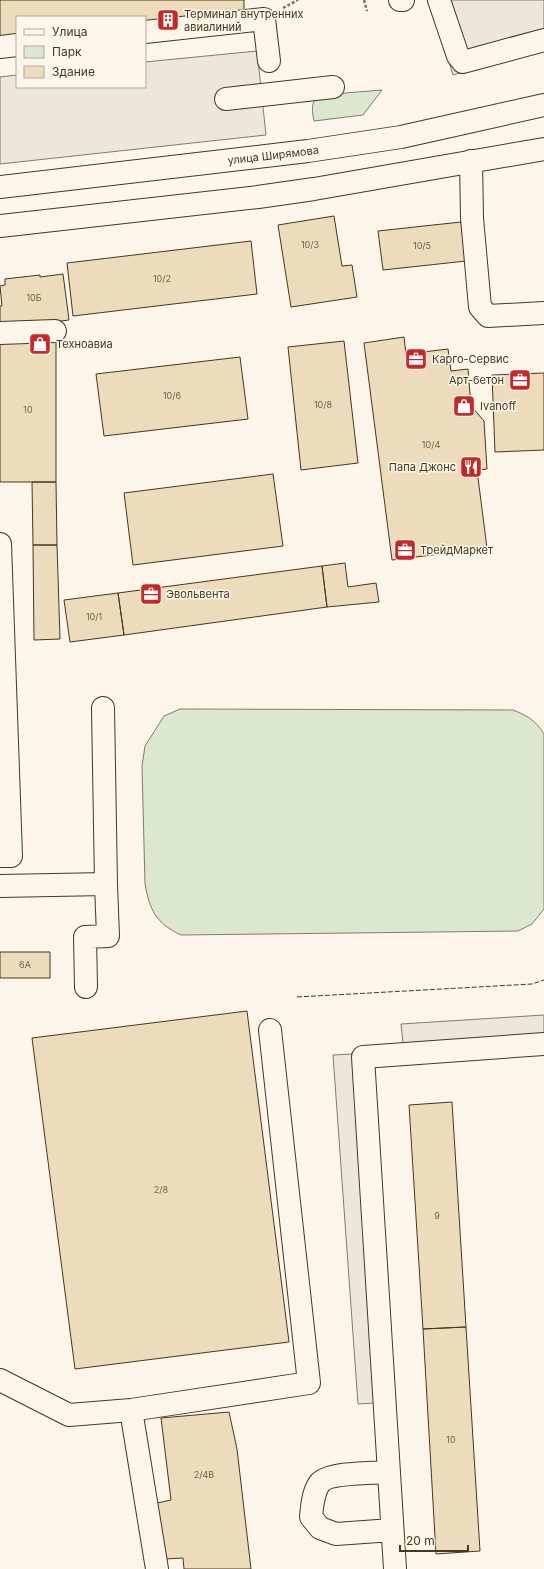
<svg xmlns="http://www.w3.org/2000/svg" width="544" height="1569" font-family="Inter,sans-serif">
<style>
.green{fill:#dce7d0;stroke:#887966}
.parking{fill:#ede7d9;stroke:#887966}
.building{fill:#ecdcbc;stroke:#4a3520}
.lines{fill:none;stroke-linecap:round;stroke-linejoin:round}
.minor-casing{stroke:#4a3520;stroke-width:24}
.major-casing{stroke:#4a3520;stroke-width:24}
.path{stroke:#7f6f5c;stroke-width:2.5;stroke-dasharray:3 2;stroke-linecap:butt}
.minor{stroke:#fbf6e9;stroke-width:22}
.major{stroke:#fbf6e9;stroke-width:22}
.fence{stroke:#4a3520;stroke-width:1;stroke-dasharray:5 2;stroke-linecap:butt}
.labels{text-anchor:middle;stroke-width:3;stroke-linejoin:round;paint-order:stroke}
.number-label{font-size:9px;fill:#725f47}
.poi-label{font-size:11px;fill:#4a3520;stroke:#fbf6e9;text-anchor:start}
.street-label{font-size:11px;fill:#4a3520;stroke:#fbf6e9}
</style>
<rect width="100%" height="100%" fill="#fbf6e9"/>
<!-- green -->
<path class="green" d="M382 90 363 115 314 121C312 111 310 100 321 95Z
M180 709 513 710C528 716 535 720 544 734V909L532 924 518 931 181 935C156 923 150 911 145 884L142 766 145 746 164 716Z"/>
<!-- parking -->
<path class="parking" d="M430 0H544V47L453 75Z
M257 51 266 135 0 164V77L17 75V87H145V62Z
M544 1015V1034L403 1043 401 1024Z
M352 1054 375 1403 358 1404 333 1055Z"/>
<!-- building -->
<path class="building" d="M0 0H244V15L145 25V17H17V38L0 40Z
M334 216 342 266 352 265 357 297 291 307 278 225Z
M461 222 466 261 383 270 378 231Z
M251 241 257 294 73 316 67 263Z
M63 274 69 320 29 325 0 332V306H2L0 286 5 285V279L40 275V277Z
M404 337 406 354 448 349 451 371 468 369 471 406 484 421 487 469 477 470 487 548 392 560 364 343Z
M0 339H56V482H0Z
M344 341 358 463 301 470 288 347Z
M240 357 248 419 104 436 96 374Z
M544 373V450L495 452 492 375Z
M273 474 283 546 133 565 124 493Z
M32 482H56L57 545H33Z
M33 545H57L60 639 34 640Z
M345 563 348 587 376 583 379 602 327 607 322 566Z
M322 566 327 607 124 635 118 593Z
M118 593 124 635 70 642 64 600Z
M0 952H50V978H0Z
M247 1011 289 1342 75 1369 32 1038Z
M452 1102 466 1327 423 1329 409 1105Z
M466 1327 480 1551 436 1554 423 1329Z
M229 1412 237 1449 251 1569H184L183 1558 164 1559 157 1503 171 1500 161 1418Z"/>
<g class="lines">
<!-- minor casing -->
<g class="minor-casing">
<path id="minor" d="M400 0H403
M439 0 458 56 463 62 544 40
M145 32 264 19 269 61
M0 47 17 45
M226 99 333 87
M471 161 472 218 480 307 488 316 544 313
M0 333 55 331
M0 856H11L0 544
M0 886 106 884 103 708
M86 987 85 937 108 936 106 884
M0 1380 69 1415 131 1410 309 1383 270 1030
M131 1410 157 1569
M389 1472C374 1473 327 1472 319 1484 313 1493 312 1506 311 1517L320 1528 336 1534 392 1530
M395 1569 363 1057 544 1044"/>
</g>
<!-- major casing -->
<g class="major-casing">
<g id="major">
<path id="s1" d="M0 187 308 151 401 137 544 105"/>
<path d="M0 226 258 197 314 189 544 149"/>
</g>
</g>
<!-- path -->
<path class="path" d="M364 0 367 11
M283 8 298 0"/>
<!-- minor -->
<use href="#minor" class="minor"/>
<!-- major -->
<use href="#major" class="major"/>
<!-- fence -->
<path class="fence" d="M297 997 532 984 544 980"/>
</g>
<!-- icons -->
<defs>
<g id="building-square" transform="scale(1.15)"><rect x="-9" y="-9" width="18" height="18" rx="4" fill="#c62828" stroke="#fbf6e9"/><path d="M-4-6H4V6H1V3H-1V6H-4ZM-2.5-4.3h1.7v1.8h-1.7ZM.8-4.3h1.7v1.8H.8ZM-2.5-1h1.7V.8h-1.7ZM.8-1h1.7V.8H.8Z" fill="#fff"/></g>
<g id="shop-square" transform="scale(1.15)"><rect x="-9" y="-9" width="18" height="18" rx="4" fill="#c62828" stroke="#fbf6e9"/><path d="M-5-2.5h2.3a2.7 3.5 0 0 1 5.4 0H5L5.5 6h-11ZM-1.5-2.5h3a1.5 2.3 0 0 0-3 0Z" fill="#fff"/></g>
<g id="office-square" transform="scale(1.15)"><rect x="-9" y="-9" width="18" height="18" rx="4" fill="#c62828" stroke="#fbf6e9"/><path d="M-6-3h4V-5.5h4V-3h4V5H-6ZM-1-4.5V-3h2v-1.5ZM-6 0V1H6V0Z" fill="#fff"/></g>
<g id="restaurant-square" transform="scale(1.15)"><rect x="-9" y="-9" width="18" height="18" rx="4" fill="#c62828" stroke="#fbf6e9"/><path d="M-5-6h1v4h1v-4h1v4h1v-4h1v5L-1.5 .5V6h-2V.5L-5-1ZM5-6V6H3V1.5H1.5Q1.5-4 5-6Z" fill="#fff"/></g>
</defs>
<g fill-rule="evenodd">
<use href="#building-square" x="168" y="20"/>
<use href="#shop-square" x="40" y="344"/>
<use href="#office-square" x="416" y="359"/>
<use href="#office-square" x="520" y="380"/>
<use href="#shop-square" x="464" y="406"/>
<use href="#restaurant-square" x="471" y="467"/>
<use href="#office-square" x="405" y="550"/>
<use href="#office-square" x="151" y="594"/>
</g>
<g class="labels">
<!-- number labels -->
<g class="number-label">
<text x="310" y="248">10/3</text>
<text x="422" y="249">10/5</text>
<text x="162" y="282">10/2</text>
<text x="34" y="301">10Б</text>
<text x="172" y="399">10/6</text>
<text x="323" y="408">10/8</text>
<text x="28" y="413">10</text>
<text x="431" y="448">10/4</text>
<text x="94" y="620">10/1</text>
<text x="25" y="968">6А</text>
<text x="161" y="1193">2/8</text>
<text x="437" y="1219">9</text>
<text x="451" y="1443">10</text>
<text x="204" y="1478">2/4В</text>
</g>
<!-- poi labels -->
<g class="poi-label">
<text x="184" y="18">Терминал внутренних<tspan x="184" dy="13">авиалиний</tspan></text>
<text x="56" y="348">Техноавиа</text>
<text x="432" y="363">Карго-Сервис</text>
<text x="504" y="384" text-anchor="end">Арт-бетон</text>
<text x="480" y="410">Ivanoff</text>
<text x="456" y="471" text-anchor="end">Папа Джонс</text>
<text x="420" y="554">ТрейдМаркет</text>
<text x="166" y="598">Эвольвента</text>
</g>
<!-- street labels -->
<g class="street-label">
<text dy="4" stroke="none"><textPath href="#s1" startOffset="275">улица Ширямова</textPath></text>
</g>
</g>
<!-- legend -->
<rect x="16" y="16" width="130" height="72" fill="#fbf6e9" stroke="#b4a999"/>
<rect x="24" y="29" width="20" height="6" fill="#fbf6e9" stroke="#b4a999"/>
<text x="52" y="36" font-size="12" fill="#4a3520">Улица</text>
<rect x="24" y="46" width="20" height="12" fill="#dce7d0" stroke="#b4a999"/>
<text x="52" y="56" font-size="12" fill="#4a3520">Парк</text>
<rect x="24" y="66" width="20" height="12" fill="#ecdcbc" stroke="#b4a999"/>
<text x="52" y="76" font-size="12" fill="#4a3520">Здание</text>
<!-- scale -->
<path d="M400 1545v6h68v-6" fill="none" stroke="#4a3520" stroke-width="2"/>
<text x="406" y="1545" font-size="12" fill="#4a3520" stroke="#fbf6e9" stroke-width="3" paint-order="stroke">20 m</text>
</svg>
